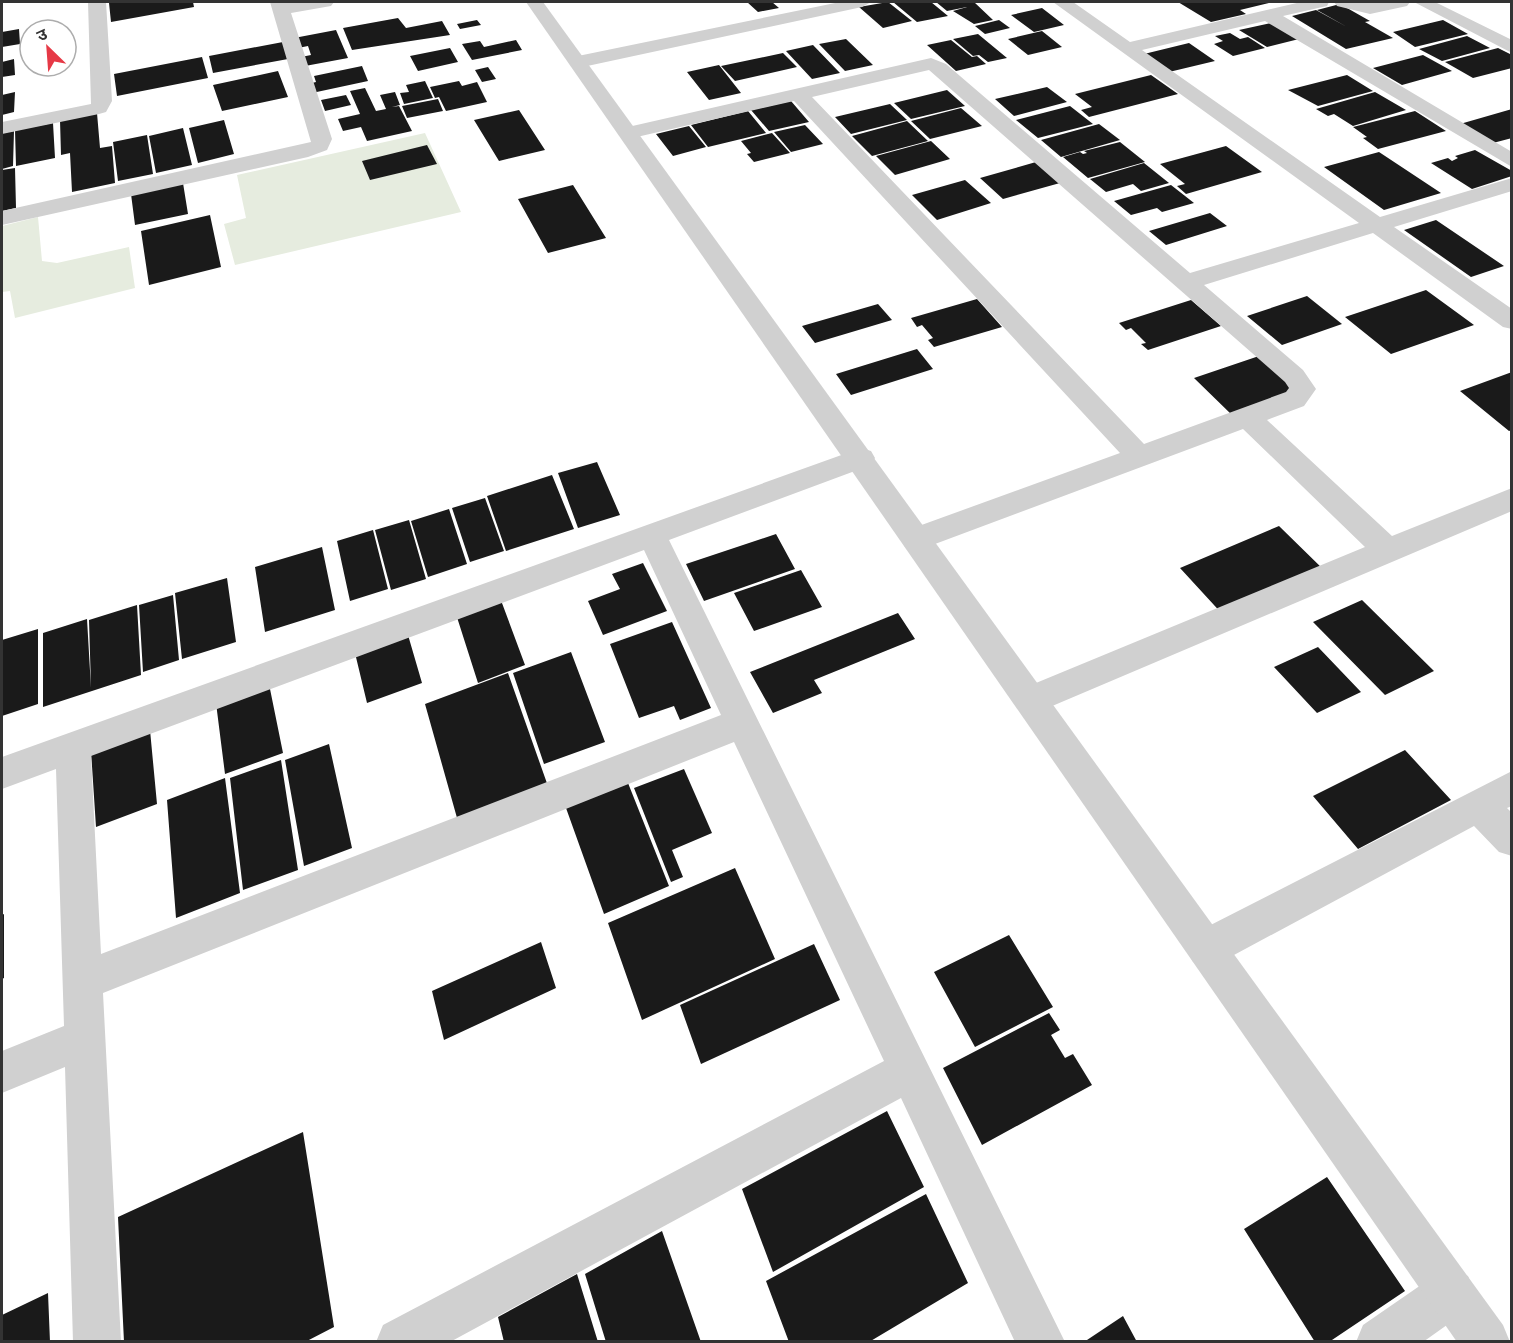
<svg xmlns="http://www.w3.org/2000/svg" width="1513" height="1343" font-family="Rubik,'Noto Sans Devanagari',sans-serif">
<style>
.green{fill:#e6ecdf}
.building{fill:#1a1a1a}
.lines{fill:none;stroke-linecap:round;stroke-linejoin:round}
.minor{fill:#d0d0d0;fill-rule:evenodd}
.tertiary{fill:#d0d0d0;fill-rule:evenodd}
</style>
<rect width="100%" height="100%" fill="#fff"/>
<!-- green -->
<path class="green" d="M425 133 461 212 235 265 224 224 246 218 237 175Z
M38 217 42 261 57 263 129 247 135 288 15 318 10 291 2 292V226Z"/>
<!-- building -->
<path class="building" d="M116 2H193L194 7 111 22 109 3Z
M747 2H772L779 8 758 12Z
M888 2 912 21 883 28 859 7Z
M893 2H931L948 16 917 22Z
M936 2H974L993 20 974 24 953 11 967 7 947 11Z
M1178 2H1273L1240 10 1246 14 1211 22Z
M1340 4 1370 21 1365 22 1393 38 1346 49 1292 16 1316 10 1347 27 1317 10Z
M1042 8 1064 25 1034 32 1011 15Z
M398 18 406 28 442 21 450 35 352 50 343 28Z
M477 20 481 25 460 29 457 24Z
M999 20 1010 28 985 34 975 26Z
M1443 20 1468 34 1415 47 1393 32Z
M1271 23 1299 39 1267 47 1239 30Z
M19 29 20 44 2 47V32Z
M336 30 348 58 305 66 301 57 311 55 308 46 298 48 294 38Z
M1042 31 1062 47 1028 55 1008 39Z
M1230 33 1240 39 1248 37 1265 48 1233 56 1214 44 1223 41 1215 36Z
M978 34 1007 58 988 62 979 55 973 56 953 39Z
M1467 36 1490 48 1442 61 1419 49Z
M846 39 873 65 845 71 819 44Z
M516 40 522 50 472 60 462 44 480 41 484 47Z
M951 40 972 57 977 56 986 64 956 71 927 45Z
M283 42 288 59 213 73 209 56Z
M1189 43 1215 61 1169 72 1144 54Z
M813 45 840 73 812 79 786 51Z
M450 48 458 62 418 71 410 56Z
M1498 48 1512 55V68L1473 78 1445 62Z
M783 53 797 67 735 81 721 66Z
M1423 55 1452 71 1402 85 1373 68Z
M202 57 208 78 117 96 114 74Z
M14 59 15 75 2 77V62Z
M719 65 741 93 709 100 687 72Z
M362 66 368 81 312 93 308 84 316 82 314 76Z
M488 67 496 79 482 82 475 70Z
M278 71 288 97 222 111 213 85Z
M1151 75 1178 94 1089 117 1081 110 1092 107 1075 94Z
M1347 75 1373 91 1318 106 1288 90Z
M425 81 433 98 404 104 400 93 409 92 406 85Z
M459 81 462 86 477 82 487 102 446 111 439 97 435 98 430 87Z
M1047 87 1067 102 1014 116 995 99Z
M365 88 376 111 386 109 380 95 395 92 400 105 392 107 399 106 412 131 367 141 361 127 343 131 338 119 360 114 350 91Z
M947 90 965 106 911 119 894 103Z
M15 92 14 112 2 115V95Z
M1375 92 1406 110 1353 126 1334 114 1328 116 1316 109Z
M346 95 351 105 325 111 321 100Z
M438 99 443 111 407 118 402 106Z
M791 101 809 122 769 131 751 110Z
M890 104 907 120 851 134 835 117Z
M1070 106 1093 124 1038 138 1016 120Z
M961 108 982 126 930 139 911 121Z
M1512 109V138L1493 143 1460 124Z
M519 110 545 150 499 161 474 120Z
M748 111 766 133 708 147 691 125Z
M1415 111 1446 131 1378 149 1363 138 1367 137 1353 127Z
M97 113 100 148 112 146 115 183 72 192 70 153 61 155 60 120Z
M224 120 234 154 198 163 189 128Z
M907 121 928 141 872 156 852 136Z
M53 123 55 158 16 166 15 130Z
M1099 124 1120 140 1061 157 1041 140Z
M805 125 823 144 791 152 774 132Z
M689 126 706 147 673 156 656 134Z
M183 128 192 165 156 173 149 136Z
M14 131 13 166 2 169V133Z
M772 133 790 153 754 162 747 154 751 153 741 141Z
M147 135 153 174 118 181 113 142Z
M931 141 950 159 895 175 876 156Z
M1120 142 1145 162 1088 178 1063 157 1080 152 1083 154 1087 153 1084 151Z
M427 145 437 164 370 180 362 161Z
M1226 146 1262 172 1186 194 1177 186 1185 184 1160 164Z
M1475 150 1512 171V176L1472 189 1431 163 1448 158 1452 161 1458 158 1455 156Z
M1379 152 1441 193 1384 210 1324 167Z
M1036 162 1060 183 1003 199 980 178Z
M1144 163 1169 183 1141 191 1133 184 1106 192 1090 179Z
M15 168 16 208 2 211V170Z
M965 180 991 203 937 220 912 195Z
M183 183 188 214 135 225 131 194Z
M573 185 606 238 548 253 518 199Z
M1171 185 1194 203 1162 212 1157 208 1131 215 1114 201Z
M1210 213 1227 226 1166 245 1149 231Z
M210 215 221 267 149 285 141 231Z
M1436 220 1504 266 1471 277 1404 230Z
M1426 290 1474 325 1391 354 1345 317Z
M1307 296 1342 324 1282 345 1247 316Z
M977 299 1002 327 934 347 928 340 933 338 922 325 917 327 911 318Z
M1191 300 1221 326 1148 350 1141 344 1146 343 1131 328 1126 330 1119 323Z
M878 304 892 320 815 343 802 326Z
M917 349 933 369 851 395 836 374Z
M1259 356 1300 392 1233 416 1194 378Z
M1512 372V430L1509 431 1460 391Z
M597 462 620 515 578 528 558 473Z
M552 475 574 529 506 551 487 496Z
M485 498 504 551 470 562 452 508Z
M449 509 467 564 428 577 411 521Z
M409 520 426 579 391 590 375 530Z
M1279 526 1326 572 1225 617 1180 568Z
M373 530 388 589 350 601 337 541Z
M776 534 795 569 704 601 686 564Z
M322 547 335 610 265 632 255 567Z
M643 563 667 611 603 635 588 601 620 589 612 574Z
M801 570 822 607 754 631 734 593Z
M227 578 236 642 182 659 175 593Z
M173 595 179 660 143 672 139 605Z
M499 595 525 665 478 683 455 611Z
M1362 600 1434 671 1385 695 1313 622Z
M137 605 141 675 43 707V633L87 619 91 688 89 620Z
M898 613 915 639 814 680 822 693 773 713 750 672Z
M672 622 711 708 680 720 674 706 639 718 610 644Z
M38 629V704L2 716V640Z
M408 635 422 683 367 703 355 653Z
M1318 647 1361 692 1317 713 1274 667Z
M571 652 605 742 544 764 513 673Z
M508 673 549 789 459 825 425 704Z
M269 684 283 753 225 774 216 703Z
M150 730 157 804 96 827 91 751Z
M329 744 352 848 304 866 285 760Z
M1405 750 1451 800 1358 849 1313 796Z
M281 760 298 870 243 890 230 778Z
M684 769 712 833 672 850 683 877 671 882 634 788Z
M225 778 240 893 176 918 167 800Z
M628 783 669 886 604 914 566 808Z
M735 868 775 959 642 1020 608 923Z
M4 914V978L2 979V915Z
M1009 935 1053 1007 975 1047 934 972Z
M541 942 556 988 444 1040 432 991Z
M814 944 840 1000 701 1064 680 1005Z
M1049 1013 1060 1030 1051 1035 1065 1058 1073 1054 1092 1085 982 1145 943 1068Z
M887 1111 924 1187 773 1272 742 1189Z
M303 1132 334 1327 305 1342H124L118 1217Z
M1327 1177 1405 1291 1329 1342H1315L1244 1229Z
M926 1194 968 1283 869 1342H789L766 1281Z
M662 1231 701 1342H606L585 1274Z
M577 1274 598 1342H504L498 1317Z
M48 1293 50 1342H2V1315Z
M1123 1316 1137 1342H1084Z"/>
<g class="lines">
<!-- minor -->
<path class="minor" d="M88 2H106L112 101 106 112 99 114 2 134V122L91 104Z
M270 2H334L331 6 291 13 332 139 327 150 308 157 2 225V211L311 142Z
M840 2H871L862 7 578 68 569 62 578 56Z
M1053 2H1073L1130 42 1301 2H1329L1327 6 1283 16 1512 152V167L1265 21 1142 50 1380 217 1512 178V191L1394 227 1512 309V329L1503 327 1373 233 1204 285 1303 370 1316 389 1304 406 1267 420 1392 536 1512 488V511L1031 715 1019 710 1014 700 1019 690 1365 547 1243 429 927 547 916 551 905 547 901 539 905 531 1120 453 794 101 628 139 621 137 618 133 621 129 628 127 931 58 946 64 1190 273 1359 223ZM929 70 1285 382 1289 388 1286 392 1144 444 812 97Z
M1334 2H1410L1407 6 1370 14 1337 6Z
M1414 2H1435L1512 40V53Z
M861 448 871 451 875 458 871 465 669 540 1065 1342H1015L901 1098 450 1342H376L383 1325 884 1061 734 742 103 993 121 1342H73L65 1067 2 1093V1051L64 1026 56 769 2 789V757ZM644 550 721 715 101 954 91 756Z
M1512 771V806L1507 808 1512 813V856L1499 852 1474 826 1221 962 1207 968 1193 962 1187 948 1193 934Z
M1451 1269 1468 1276 1475 1293 1468 1310 1423 1342H1356L1363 1325 1434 1276Z"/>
<!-- tertiary -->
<path class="tertiary" d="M526 2H543L1503 1325 1510 1342H1457Z"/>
</g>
<!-- border -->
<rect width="1513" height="1343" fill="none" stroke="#333333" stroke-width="6"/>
<!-- north arrow -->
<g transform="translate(48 48) rotate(335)"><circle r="28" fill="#ffffff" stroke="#adadad" stroke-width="1.5"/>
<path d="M0-4.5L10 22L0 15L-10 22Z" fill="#e63946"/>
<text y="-9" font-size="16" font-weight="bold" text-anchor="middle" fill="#333333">उ</text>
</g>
</svg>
